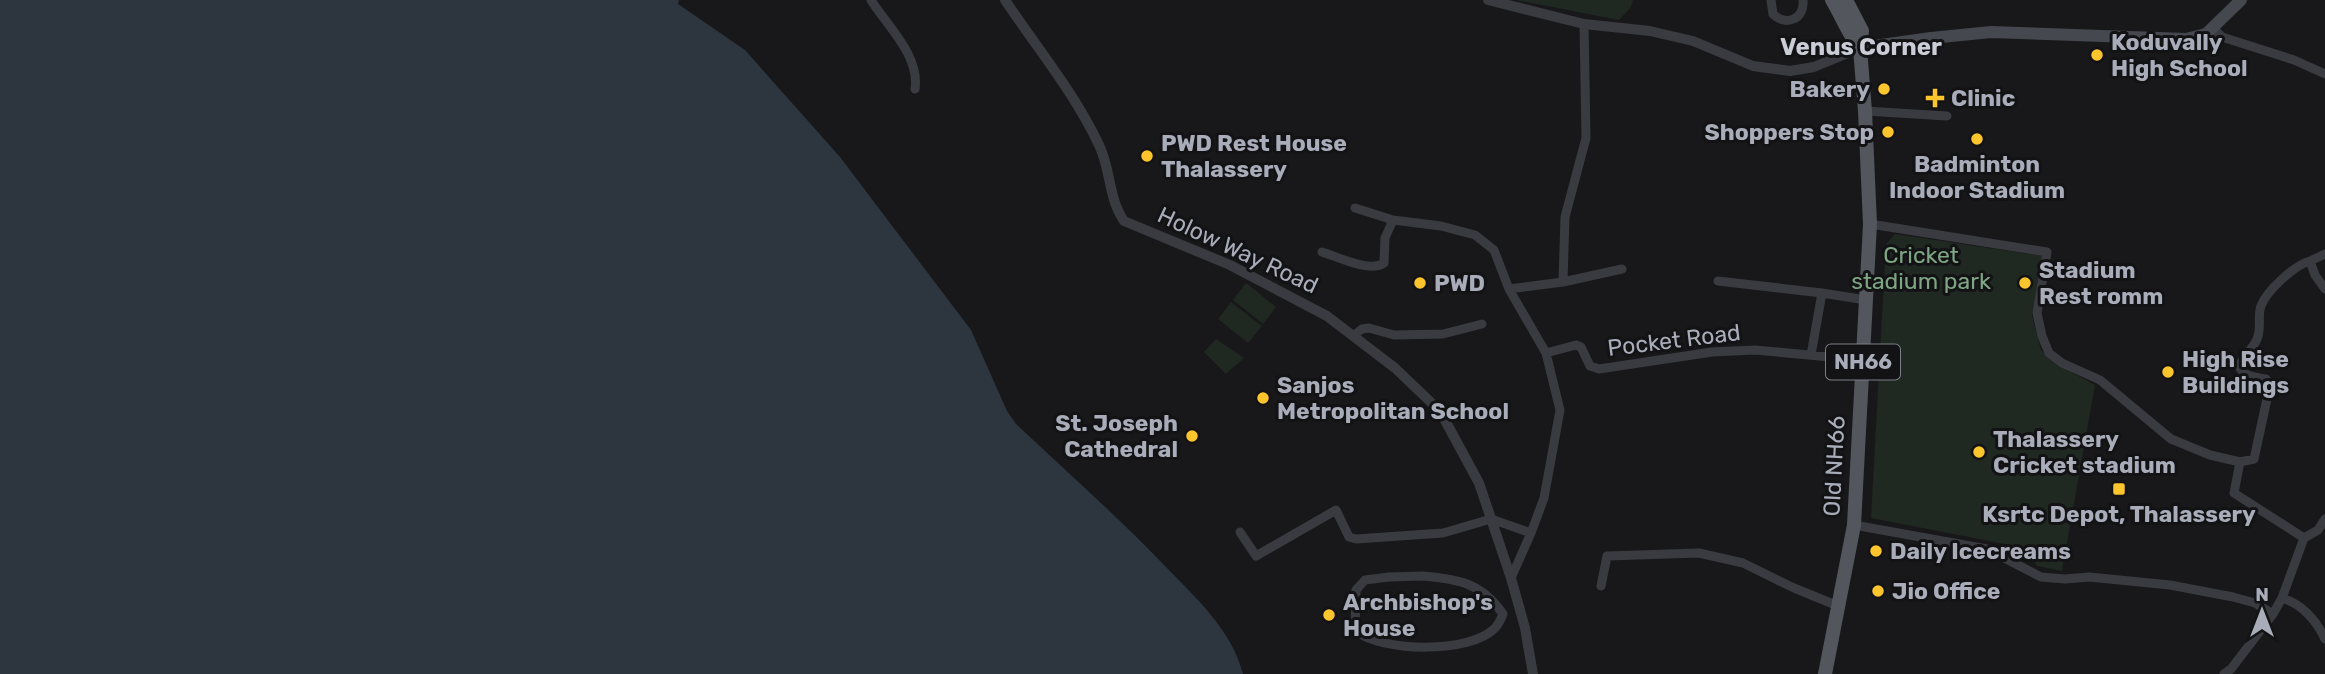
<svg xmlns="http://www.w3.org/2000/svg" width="2325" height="674" font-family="Rubik,sans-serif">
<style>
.green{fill:#1f2821}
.water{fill:#2d363f}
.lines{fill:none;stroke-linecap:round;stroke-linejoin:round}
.minor{stroke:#3a3b41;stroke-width:9}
.tertiary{stroke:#3a3b41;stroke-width:10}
.secondary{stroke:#46484f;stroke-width:12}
.primary{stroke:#54565e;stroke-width:14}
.poi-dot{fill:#fcc42d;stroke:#131315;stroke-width:2.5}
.labels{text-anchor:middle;stroke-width:6;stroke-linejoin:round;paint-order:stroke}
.shield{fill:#131315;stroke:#7c7f88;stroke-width:2}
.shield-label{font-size:21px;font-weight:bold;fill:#a9adba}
.poi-label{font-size:23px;font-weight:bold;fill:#a9adba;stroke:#131315;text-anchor:start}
.street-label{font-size:23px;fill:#a9adba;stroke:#131315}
.park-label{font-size:23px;fill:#7fa684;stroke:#131315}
.neighbourhood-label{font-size:24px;font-weight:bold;fill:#cacdd6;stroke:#131315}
</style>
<rect width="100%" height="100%" fill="#18181a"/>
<!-- green -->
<path class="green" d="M1516 0H1633L1631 7 1619 20Z
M1895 234 2042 256 2032 316 2041 350 2058 365 2095 385 2062 571 2037 566 2025 548 1871 518 1886 244Z
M1246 283 1276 307 1263 324 1233 300Z
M1231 302 1262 326 1248 343 1218 319Z
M1216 339 1244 358 1226 374 1204 352Z"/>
<!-- water -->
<path class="water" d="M0 0H679L678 4 745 50 840 157 971 330 1007 411 1016 424C1066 471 1117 516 1165 566 1195 597 1232 630 1243 674H0Z"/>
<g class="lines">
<!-- minor -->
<path class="minor" d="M871 0C888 27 920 56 915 89
M1771 0 1773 14C1786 27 1805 19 1803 0
M2213 28 2222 37 2294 60 2325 74
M1865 111 1947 116
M1355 208 1393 220
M1322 252C1338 257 1370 273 1384 263L1385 238 1393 220 1441 226 1475 235 1494 250 1509 289 1546 353 1560 410 1544 498 1531 533 1511 578
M2325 254 2310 261 2315 275 2325 289
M1718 281 1822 293 1866 300
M1563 282 1565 217 1586 138 1584 24
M1509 289 1563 282 1622 269
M1353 336 1362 329 1369 328 1394 335 1443 334 1482 324
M1546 353 1576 345 1581 347 1590 366 1599 369 1712 352 1755 350 1863 360
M1811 355 1822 293
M2240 462 2254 459 2270 385 2266 379C2256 377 2243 377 2239 366 2243 356 2253 349 2257 339 2262 328 2257 316 2261 306 2267 290 2295 265 2310 261
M1854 525 1987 549 2041 577 2065 579 2089 577 2170 585 2233 597 2255 603 2273 614 2282 598 2304 538 2234 493 2240 462 2210 455 2171 439 2100 380 2062 363 2049 353 2042 336 2037 313 2047 252 1870 224
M1240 532 1256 556 1336 510 1349 537 1356 539 1443 533 1491 519 1531 533
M2304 538 2318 530 2325 519
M1423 576C1458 579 1482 583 1503 614 1501 619 1499 624 1495 628 1470 654 1383 652 1355 631L1356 590 1365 580 1389 577Z
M1601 586 1607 556 1699 553 1743 563 1794 588 1838 606
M2282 598C2302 604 2317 621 2325 639
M2224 674 2231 669 2273 614"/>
<!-- tertiary -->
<path class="tertiary" d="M1005 0C1037 48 1074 92 1099 145 1111 169 1108 198 1124 221L1230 265 1327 316 1395 368 1440 411 1479 483 1511 578 1525 628 1533 674
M1488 0 1584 24 1650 31 1693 41 1753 66 1790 71 1814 67 1860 48"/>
<!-- secondary -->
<path class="secondary" d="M1860 48 1931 38 1991 32 2186 39 2206 34 2241 0"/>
<!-- primary -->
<path class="primary" d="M1832 0C1842 16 1848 34 1860 48
M1825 674 1854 525 1870 224 1865 111 1860 48 1862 31 1846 0"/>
</g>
<!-- markers -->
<g class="poi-dot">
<circle cx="2097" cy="55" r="7"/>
<circle cx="1884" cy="89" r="7"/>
<path d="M1931.5 87.5h7v7h7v7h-7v7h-7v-7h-7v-7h7z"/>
<circle cx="1888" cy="132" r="7"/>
<circle cx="1977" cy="139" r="7"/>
<circle cx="1147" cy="156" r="7"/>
<circle cx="1420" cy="283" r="7"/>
<circle cx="2025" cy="283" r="7"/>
<circle cx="2168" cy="372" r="7"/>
<circle cx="1263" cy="398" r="7"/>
<circle cx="1192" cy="436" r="7"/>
<circle cx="1979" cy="452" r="7"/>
<rect x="2112" y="482" width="14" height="14" rx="3.5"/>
<circle cx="1876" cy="551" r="7"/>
<circle cx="1878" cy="591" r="7"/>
<circle cx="1329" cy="615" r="7"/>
</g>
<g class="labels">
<!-- shield labels -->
<rect class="shield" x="1826" y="344.5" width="74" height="35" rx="5"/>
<g class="shield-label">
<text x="1863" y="369">NH66</text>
</g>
<!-- poi labels -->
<g class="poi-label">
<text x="2111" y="50">Koduvally<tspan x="2111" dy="26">High School</tspan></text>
<text x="1870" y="97" text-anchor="end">Bakery</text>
<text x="1951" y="106">Clinic</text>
<text x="1874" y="140" text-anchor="end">Shoppers Stop</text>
<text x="1161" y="151">PWD Rest House<tspan x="1161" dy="26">Thalassery</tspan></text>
<text x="1977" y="172" text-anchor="middle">Badminton<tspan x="1977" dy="26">Indoor Stadium</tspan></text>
<text x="2039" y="278">Stadium<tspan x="2039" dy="26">Rest romm</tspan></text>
<text x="1434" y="291">PWD</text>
<text x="2182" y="367">High Rise<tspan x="2182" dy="26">Buildings</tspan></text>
<text x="1277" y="393">Sanjos<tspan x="1277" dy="26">Metropolitan School</tspan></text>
<text x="1178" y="431" text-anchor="end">St. Joseph<tspan x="1178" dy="26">Cathedral</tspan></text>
<text x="1993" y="447">Thalassery<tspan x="1993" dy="26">Cricket stadium</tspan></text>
<text x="2119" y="522" text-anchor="middle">Ksrtc Depot, Thalassery</text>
<text x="1890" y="559">Daily Icecreams</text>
<text x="1892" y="599">Jio Office</text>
<text x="1343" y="610">Archbishop's<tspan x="1343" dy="26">House</tspan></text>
</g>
<!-- street labels -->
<g class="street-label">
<text transform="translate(1238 250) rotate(25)" y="8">Holow Way Road</text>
<text transform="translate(1674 340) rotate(-7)" y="8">Pocket Road</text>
<text transform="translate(1834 466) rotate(-87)" y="8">Old NH66</text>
</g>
<!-- park labels -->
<g class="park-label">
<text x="1921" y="263">Cricket<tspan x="1921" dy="26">stadium park</tspan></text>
</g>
<!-- neighbourhood labels -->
<g class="neighbourhood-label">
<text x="1861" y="55">Venus Corner</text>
</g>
</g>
<!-- north arrow -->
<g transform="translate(2262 611)" stroke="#131315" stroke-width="5" paint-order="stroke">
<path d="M0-5L12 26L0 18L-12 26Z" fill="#a9adba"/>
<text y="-10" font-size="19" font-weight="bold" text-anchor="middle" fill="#a9adba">N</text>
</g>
</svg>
